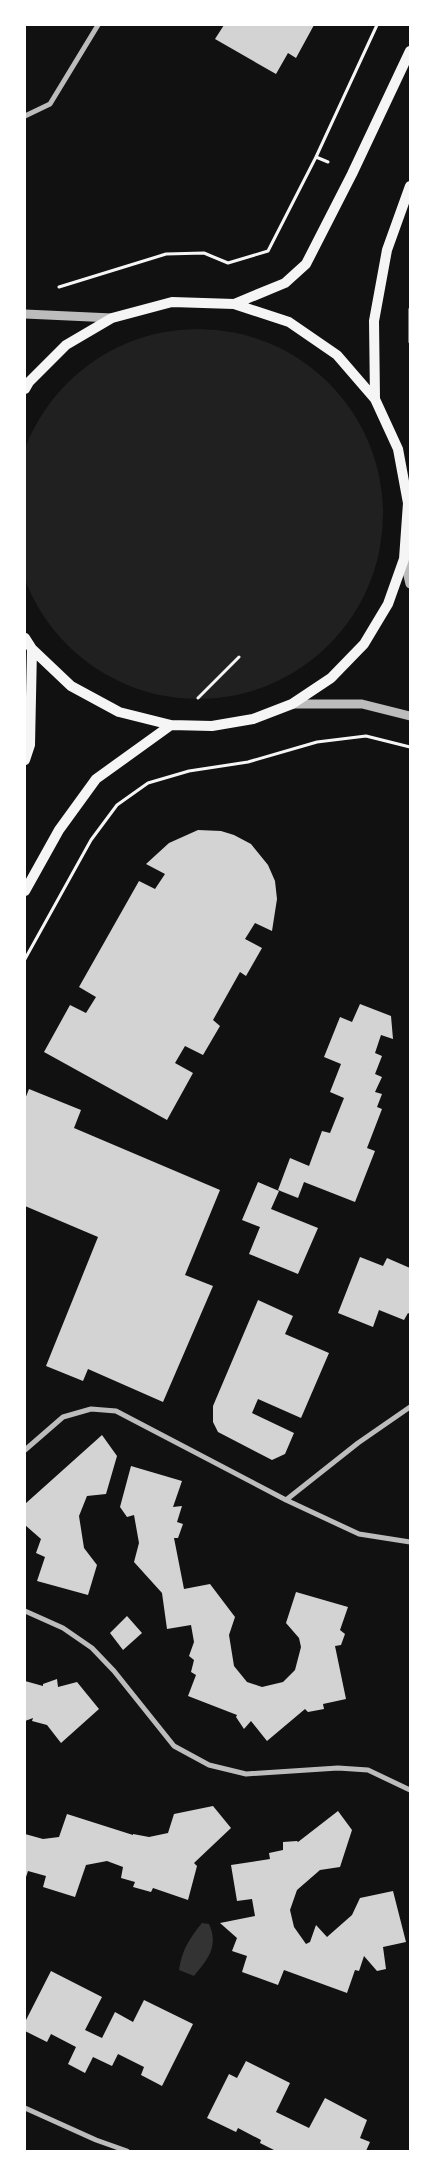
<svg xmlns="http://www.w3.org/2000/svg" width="435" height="2176" font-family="'Sofia Sans Condensed',sans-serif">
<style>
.green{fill:#202020}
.water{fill:#333}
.building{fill:#d3d3d3}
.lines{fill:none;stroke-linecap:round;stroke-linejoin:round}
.path{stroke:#f5f5f5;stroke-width:3}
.minor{stroke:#bcbcbc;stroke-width:5}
.tertiary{stroke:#bcbcbc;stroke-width:9}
.secondary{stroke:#f5f5f5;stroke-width:10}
</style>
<rect width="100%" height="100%" fill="#111"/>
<!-- green -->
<path class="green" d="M13 514a185 185 0 1 1 370 0a185 185 0 1 1-370 0Z"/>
<!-- water -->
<path class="water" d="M202 1923 209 1924C219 1946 208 1959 194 1976L179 1970C182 1950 189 1939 202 1923Z"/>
<!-- building -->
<path class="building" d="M224 25H314L296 58 288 53 276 74 215 39Z
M198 830 221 831 234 835 251 844 268 865 275 881 277 899 272 931 255 923 245 939 262 948 246 976 240 972 213 1020 220 1026 203 1055 185 1046 175 1063 193 1073 167 1120 44 1052 70 1005 86 1013 96 997 79 987 139 881 155 889 165 874 146 864 169 843Z
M360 1004 391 1016 393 1039 381 1035 375 1053 382 1056 375 1074 382 1077 375 1092 382 1094 377 1107 382 1109 367 1148 375 1151 355 1202 304 1182 298 1198 278 1190 290 1158 309 1166 322 1131 330 1133 344 1098 330 1092 341 1064 324 1057 340 1017 352 1022Z
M29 1089 81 1110 74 1128 220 1190 185 1275 213 1286 163 1402 88 1369 83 1381 46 1366 98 1237 25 1206V1099Z
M258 1182 279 1191 271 1209 318 1228 298 1274 249 1254 260 1227 242 1220Z
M360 1257 383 1266 387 1258 410 1268V1314L408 1313 404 1320 379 1310 373 1327 338 1313Z
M258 1300 293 1316 285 1334 329 1353 301 1418 258 1399 252 1413 294 1433 285 1454 272 1460 218 1432 213 1422V1406Z
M102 1435 117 1456 106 1494 87 1496 79 1516 84 1548 97 1565 88 1595 37 1581 45 1557 36 1553 41 1539 25 1525V1504Z
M131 1466 182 1481 173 1507 182 1506 177 1522 183 1524 178 1538H174L184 1589 210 1584 235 1617 229 1635 234 1666 247 1682 262 1687 283 1682 295 1670 301 1647 299 1638 286 1623 296 1592 348 1607 340 1630 345 1634 341 1645 335 1646 346 1699 323 1704 324 1709 308 1712 305 1709 267 1741 251 1721 244 1729 236 1717 237 1715 188 1696 196 1675 191 1672 194 1660 189 1656 194 1642 191 1625 167 1629 162 1593 134 1562 139 1543 134 1515 127 1517 120 1507Z
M127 1616 142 1633 123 1650 110 1633Z
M57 1679 58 1687 77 1682 99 1709 61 1743 47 1725 32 1721 33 1718 25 1721V1681L43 1686V1684Z
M213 1806 231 1828 194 1863 197 1866 188 1900 153 1888 151 1892 133 1887 135 1882 121 1878 123 1867 107 1861 86 1865 75 1897 43 1887 46 1876 28 1871 25 1880V1834L43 1839 59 1837 67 1814 133 1835V1834L149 1837 168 1833 174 1814Z
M338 1811 352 1830 340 1867 320 1870 297 1890 290 1910 294 1927 306 1944 310 1942 316 1925 327 1937 352 1915 360 1898 393 1891 406 1942 383 1947 386 1969 377 1971 364 1956 359 1971 355 1970 347 1993 284 1970 278 1985 242 1972 247 1956 232 1951 237 1938 220 1923 255 1916 252 1899 237 1901 231 1865 270 1859 269 1853 283 1850V1842L297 1841 298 1842Z
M51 1971 102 1997 85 2030 102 2038 115 2012 133 2022 144 2000 193 2024 162 2086 141 2075 144 2067 118 2054 112 2066 93 2057 85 2073 68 2064 76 2047 51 2034 47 2042 25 2031V2022Z
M246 2061 290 2083 276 2112 309 2128 325 2098 367 2120 360 2138 370 2142 366 2151H276L260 2143 261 2140 238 2128 236 2132 207 2118 229 2074 237 2078Z"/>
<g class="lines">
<!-- path -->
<path class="path" d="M316 157 377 25
M59 287 166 254 204 253 228 263 268 251 316 157 328 162
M410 309V342
M198 698 239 657
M25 959 91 840 117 805 148 783 189 771 248 762 317 742 366 736 410 747"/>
<!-- minor -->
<path class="minor" d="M25 116 50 104 98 25
M25 1450 63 1417 91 1409 116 1411 286 1500 359 1534 410 1542
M286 1500 358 1443 410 1407
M25 1611 63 1628 92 1648 114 1671 174 1746 209 1765 246 1774 338 1768 368 1770 410 1790
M25 2108 96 2140 127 2151"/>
<!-- tertiary -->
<path class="tertiary" d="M25 314 112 318
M404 559 410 584
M292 704H362L410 716"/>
<!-- secondary -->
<path class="secondary" d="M234 304 285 283 306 264 352 174 410 51
M25 389 29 382 66 345 112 318 172 302 234 304 289 322 337 355 375 399 398 449 408 503 404 559 388 604 364 644 331 678 292 704 253 719 212 726 171 725 119 712 71 686 32 649 25 638
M375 399 374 321 387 250 410 186
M25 760 30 745 32 649
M25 891 59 830 96 779 171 725"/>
</g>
<!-- border -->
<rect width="435" height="2176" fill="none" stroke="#ffffff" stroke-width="52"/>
</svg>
